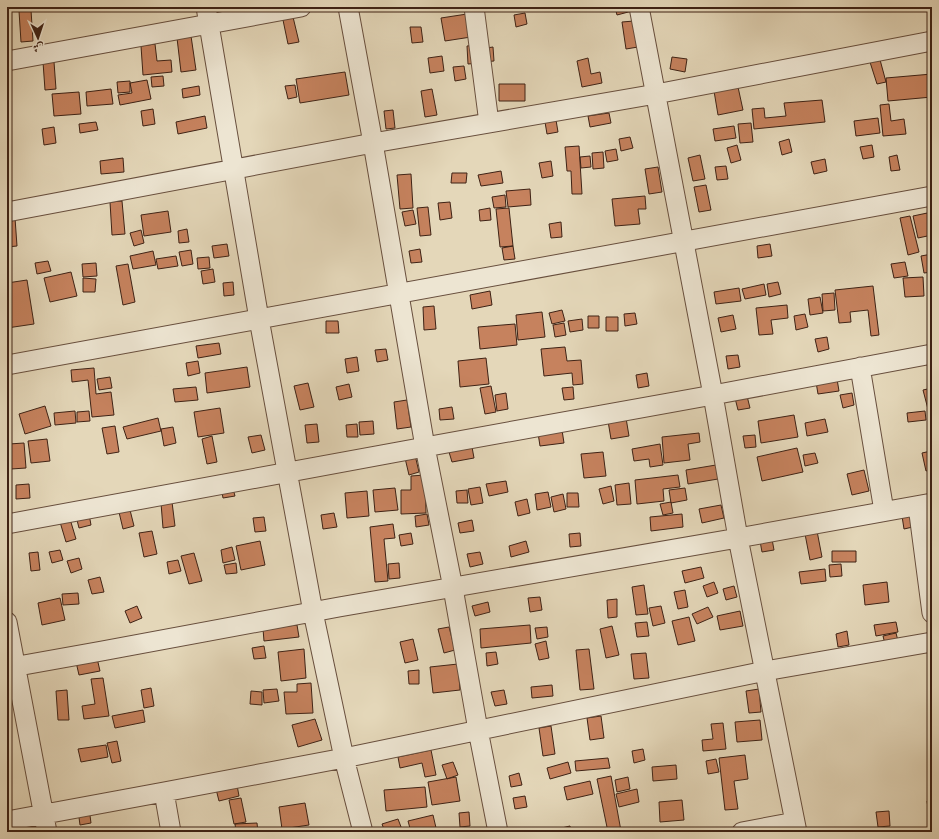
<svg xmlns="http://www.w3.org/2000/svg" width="939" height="839" font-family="Cardo,Amiri,serif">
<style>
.building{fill:#c6825e;stroke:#3e2215}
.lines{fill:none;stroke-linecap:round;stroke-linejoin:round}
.minor-casing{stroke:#684f3e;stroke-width:21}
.minor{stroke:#ede5d2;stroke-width:19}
</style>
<rect width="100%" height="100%" fill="#e4d7b9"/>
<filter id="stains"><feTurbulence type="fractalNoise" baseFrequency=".005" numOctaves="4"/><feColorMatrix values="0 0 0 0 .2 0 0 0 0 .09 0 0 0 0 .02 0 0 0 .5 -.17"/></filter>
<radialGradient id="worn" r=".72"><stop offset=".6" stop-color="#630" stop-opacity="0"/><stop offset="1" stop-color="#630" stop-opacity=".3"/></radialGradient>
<!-- building -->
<path class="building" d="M615 7H631L632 11 617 15Z
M31 10 33 41 21 42 19 11Z
M525 13 527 24 516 27 514 15Z
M467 14 471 37 445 41 441 18Z
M293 17 299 42 288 44 283 20Z
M634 21 638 47 626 49 622 22Z
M410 27H421L423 42 412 43Z
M191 36 196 70 181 72 177 38Z
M155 44 157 61 171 60 172 72 143 75 141 46Z
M478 45 480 63 468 64 467 46Z
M493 47 494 61 482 62 480 49Z
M442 56 444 71 430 73 428 58Z
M879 56 886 82 877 84 869 59Z
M672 57 687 59 685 72 670 69Z
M588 58 591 74 600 72 602 83 582 87 577 61Z
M43 62H54L56 89 45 90Z
M464 66 466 79 455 81 453 67Z
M345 72 349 95 300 103 296 79Z
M932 74V97L888 101 886 78Z
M163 76 164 86 152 87 151 77Z
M147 80 151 99 120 105 118 95 132 93 130 83Z
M130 81V92L118 93 117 82Z
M499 84H525V101H499Z
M295 85 297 97 288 99 285 86Z
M199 86 200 95 183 98 182 89Z
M738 87 743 110 718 115 714 91Z
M111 89 113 104 87 106 86 92Z
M432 89 437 115 425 117 421 91Z
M79 92 81 114 54 116 52 94Z
M822 100 825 122 754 129 752 109 764 108 765 118 786 116 784 103Z
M7 102H9L11 124H7Z
M889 104 891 121 904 119 906 134 883 136 880 105Z
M153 109 155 124 143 126 141 111Z
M393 110 395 128 386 129 384 111Z
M609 113 611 123 590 127 588 116Z
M205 116 207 128 178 134 176 122Z
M878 118 880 133 856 136 854 121Z
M556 120 558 132 547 134 545 122Z
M96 122 98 130 80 133 79 124Z
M751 123 753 142 740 143 738 124Z
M734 126 736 138 715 141 713 129Z
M54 127 56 143 44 145 42 129Z
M630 137 633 148 621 151 619 139Z
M789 139 792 152 782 155 779 142Z
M737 145 741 160 731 163 727 148Z
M872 145 874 157 863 159 860 147Z
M579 146 582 194H572L571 171H567L565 147Z
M616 149 618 160 607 162 605 151Z
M603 152 604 168 593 169 592 153Z
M700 155 705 179 693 181 688 158Z
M897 155 900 170 891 171 889 157Z
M590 156 591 167 581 168 580 157Z
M123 158 124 172 101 174 100 161Z
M825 159 827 171 814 174 811 162Z
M551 161 553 176 542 178 539 163Z
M726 166 728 179 717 180 715 167Z
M658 167 662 192 649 194 645 169Z
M501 171 503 183 481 186 478 175Z
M452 173H467L466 183H451Z
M411 174 413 208 400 209 397 175Z
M706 185 711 210 699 212 694 187Z
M530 189 531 205 508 207 506 191Z
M505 195 506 207 494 208 492 197Z
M645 196 646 209H638L640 224 615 226 612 199Z
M122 201 125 234 112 235 110 202Z
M450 202 452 218 440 220 438 203Z
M428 207 431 235 420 236 417 208Z
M490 208 491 220 480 221 479 210Z
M509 208 513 246 500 247 496 209Z
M413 210 416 224 405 226 402 212Z
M168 211 171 232 144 236 141 215Z
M932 212V235L918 238 913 216Z
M910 216 919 252 908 255 900 218Z
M7 218H15L17 246 7 247Z
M561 222 562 237 551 238 549 224Z
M187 229 189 242 179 243 178 231Z
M141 230 144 243 134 246 130 233Z
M227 244 229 256 214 258 212 246Z
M770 244 772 256 758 258 757 246Z
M513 246 515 259 504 260 502 248Z
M420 249 422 262 411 263 409 251Z
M191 250 193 264 182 266 179 252Z
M153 251 156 265 133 269 130 256Z
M932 254V272L924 273 921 256Z
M176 256 178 266 158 269 156 259Z
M209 257 210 268 198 269 197 258Z
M48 261 51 271 37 274 35 263Z
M905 262 908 276 894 278 891 264Z
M96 263 97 276 83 277 82 264Z
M128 264 135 302 123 305 116 266Z
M213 269 215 282 203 284 201 271Z
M71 272 77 296 50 302 44 278Z
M923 277 924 296 905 297 903 278Z
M83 278 96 279 95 292H83Z
M27 280 34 324 7 328V283Z
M233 282 234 295 224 296 223 283Z
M778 282 781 294 769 297 767 284Z
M764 284 766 295 745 299 742 289Z
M873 286 879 335 871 336 868 310 850 312 851 322 839 323 835 290Z
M739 288 741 301 716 304 714 292Z
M490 291 492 305 472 309 470 295Z
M834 293 835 310 823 311 822 294Z
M820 297 823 313 810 315 808 299Z
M787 305 788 318 771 320 773 334 759 335 756 308Z
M434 306 436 329 424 330 423 307Z
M562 310 565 321 552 324 549 313Z
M542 312 545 337 518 340 516 315Z
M635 313 637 324 625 326 624 314Z
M805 314 808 327 796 330 794 316Z
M733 315 736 329 721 332 718 318Z
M588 316H599V328H588Z
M606 317H618V331H606Z
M582 319 583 330 570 332 568 321Z
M326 321H338L339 333H326Z
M564 323 566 335 555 337 553 325Z
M515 324 517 345 480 349 478 327Z
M827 337 829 349 818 352 815 339Z
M219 343 221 354 198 358 196 346Z
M565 347 567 361 581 360 583 384 573 385 572 373 544 376 541 349Z
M386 349 388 360 377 362 375 350Z
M738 355 740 367 728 369 726 356Z
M357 357 359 371 347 373 345 359Z
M486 358 489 384 460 387 458 361Z
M198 361 200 373 188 376 186 363Z
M247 367 250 387 207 393 205 373Z
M94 368 96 394 111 392 114 415 92 417 88 380 72 382 71 370Z
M647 373 649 386 638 388 636 375Z
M110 377 112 388 99 390 97 379Z
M837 379 839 391 818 394 816 382Z
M7 383H10V396L7 397Z
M308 383 314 407 300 410 294 386Z
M349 384 352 397 339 400 336 387Z
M491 386 496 412 485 414 480 388Z
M196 387 198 400 175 402 173 389Z
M573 387 574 399 564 400 562 388Z
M932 388V412L929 413 923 390Z
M506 393 508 409 497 411 495 395Z
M852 393 854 405 843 408 840 395Z
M747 396 750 408 738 410 735 398Z
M407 400 411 427 397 429 394 402Z
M45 406 51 426 25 434 19 414Z
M452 407 454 419 440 420 439 409Z
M220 408 224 433 198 437 194 412Z
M75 411 76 423 55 425 54 413Z
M89 411 90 421 77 422V412Z
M925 411 926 420 908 422 907 413Z
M794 415 798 437 761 443 758 421Z
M158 418 161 431 127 439 123 427Z
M626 418 629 436 611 439 608 421Z
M825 419 828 432 807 436 805 423Z
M373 421 374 434 360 435 359 422Z
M317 424 319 442 307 443 305 425Z
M357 424 358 437H347L346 425Z
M115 426 119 452 107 454 102 428Z
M173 427 176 443 164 446 161 429Z
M562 430 564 443 540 446 538 433Z
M699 433 700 442 688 444 690 460 664 463 662 437Z
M261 435 265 450 252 453 248 437Z
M755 435 756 447 745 448 743 436Z
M212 436 217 462 207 464 202 439Z
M47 439 50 461 31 463 28 441Z
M24 443 26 468 11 469 9 444Z
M660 444 663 465 650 467 649 459 634 461 632 449Z
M472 447 474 458 452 462 449 452Z
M797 448 803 472 762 481 757 457Z
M931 451 932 455V469L926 471 922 453Z
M603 452 606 476 584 478 581 454Z
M815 453 818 463 805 466 803 455Z
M415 455 419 472 409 475 405 458Z
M716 465 718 479 688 484 686 470Z
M864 470 869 491 852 495 847 474Z
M425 475 426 513 401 514V490H411V476Z
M678 475 680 487 663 489 664 501 637 504 635 480Z
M506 481 508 492 489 496 486 484Z
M629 483 631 504 617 505 615 485Z
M29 484 30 498 16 499V485Z
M232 485 235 496 223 498 221 487Z
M611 486 614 501 603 504 599 489Z
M480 487 483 503 471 505 468 489Z
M395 488 398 510 375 512 373 490Z
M685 488 687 500 671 503 669 490Z
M467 490 468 503H457L456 491Z
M367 491 369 516 347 518 345 493Z
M548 492 551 507 537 510 535 494Z
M567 493H578L579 507H567Z
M563 494 566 509 554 512 551 497Z
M527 499 530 513 518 516 515 502Z
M172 502 175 526 163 528 161 503Z
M671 502 673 513 663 515 660 504Z
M721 505 724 518 702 523 699 509Z
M129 506 134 526 123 529 118 508Z
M334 513 337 527 323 529 321 515Z
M915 513 917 526 904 529 902 516Z
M89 514 91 525 79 528 76 516Z
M427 514 429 525 416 527 415 516Z
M682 514 683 527 651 531 650 517Z
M264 517 266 531 255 532 253 518Z
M70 519 76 539 66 542 60 522Z
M472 520 474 531 460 533 458 523Z
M393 524 395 538 384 539 388 581 375 582 370 527Z
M152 531 157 554 144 557 139 533Z
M817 531 822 557 810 560 805 534Z
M411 533 413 544 401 546 399 535Z
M580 533 581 546 570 547 569 534Z
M772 539 774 550 762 552 760 541Z
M260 541 265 565 241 570 236 546Z
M526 541 529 552 511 557 509 546Z
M232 547 235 560 223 563 221 550Z
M60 550 63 560 52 563 49 552Z
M832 551H856V562H832Z
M38 552 40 570 31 571 29 553Z
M480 552 483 564 470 567 467 554Z
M194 553 202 581 189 584 181 556Z
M79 558 82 569 71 573 67 561Z
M178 560 181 571 169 574 167 562Z
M236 563 237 573 226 574 224 565Z
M399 563 400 578 389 579 388 564Z
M841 564 842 576 830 577 829 565Z
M701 567 704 578 685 583 682 571Z
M825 569 826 581 801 584 799 572Z
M100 577 104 592 92 594 88 580Z
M714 582 718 593 707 597 703 586Z
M887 582 889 602 865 605 863 585Z
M644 585 648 614 636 615 632 587Z
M734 586 737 597 726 600 723 589Z
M685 590 688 607 678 609 674 592Z
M78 593 79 604 63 605 62 594Z
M540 597 542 610 530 612 528 598Z
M60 598 65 620 42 625 38 603Z
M617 599V617L608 618 607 600Z
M488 602 490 612 475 616 472 606Z
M137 606 142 618 130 623 125 611Z
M661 606 665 623 653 626 649 608Z
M708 607 713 617 697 624 692 614Z
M740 611 743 626 720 630 717 616Z
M689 617 695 641 678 645 672 621Z
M647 622 649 636 637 637 635 623Z
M896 622 898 632 876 636 874 625Z
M297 625 299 637 264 641 263 629Z
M530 625 531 643 481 648 480 629Z
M612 626 619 655 606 658 600 629Z
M449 627 455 650 444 653 438 629Z
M547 627 548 637 537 639 535 628Z
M847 631 849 645 838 647 836 634Z
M896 633 898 641 885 644 883 636Z
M413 639 418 660 405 663 400 642Z
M546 641 549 658 539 660 535 644Z
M264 646 266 658 254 659 252 648Z
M304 649 306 678 281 681 278 652Z
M589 649 594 689 580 690 576 650Z
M496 652 498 664 487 666 486 653Z
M646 653 649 678 634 679 631 654Z
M97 658 100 671 79 675 76 662Z
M458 664 460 690 433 693 430 667Z
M419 670V684H409L408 671Z
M103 678 109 716 84 719 82 706 95 704 91 679Z
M311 683 313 713 286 714 284 692H297V684Z
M552 685 553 696 532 698 531 687Z
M151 688 154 706 144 708 141 690Z
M277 689 279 701 264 703 263 690Z
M759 689 761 712 749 713 746 691Z
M67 690 69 720H58L56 691Z
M504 690 507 704 495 706 491 692Z
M251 691 262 692V705L250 704Z
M143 710 145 722 115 728 112 716Z
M601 716 604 738 590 740 587 718Z
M315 719 322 740 298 747 292 725Z
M760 720 762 740 737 742 735 722Z
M723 723 726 749 703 751 702 740 713 739 711 724Z
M551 726 555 754 543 756 539 728Z
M117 741 121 761 112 763 107 743Z
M106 745 108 757 81 762 78 749Z
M643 749 645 760 634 763 632 751Z
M431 750 436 775 425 777 422 763 400 768 398 757Z
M745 755 748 779 734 781 738 809 725 810 719 758Z
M608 758 610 768 576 771 575 761Z
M716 759 719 772 708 774 706 761Z
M453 762 458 775 447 779 442 765Z
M568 762 571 773 550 779 547 768Z
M676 765 677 779 653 781 652 767Z
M519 773 522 785 511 787 509 776Z
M611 776 621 831 617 832H608L597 779Z
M456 777 460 801 432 805 428 782Z
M628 777 630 789 617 792 615 780Z
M590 781 593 794 567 800 564 787Z
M237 785 239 796 219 801 216 789Z
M425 787 427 807 386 811 384 790Z
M637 789 639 802 619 807 616 794Z
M525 796 527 807 515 809 513 798Z
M241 798 246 822 234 824 229 800Z
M682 800 684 820 660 822 659 802Z
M927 801H932V828L931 829Z
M305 803 309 825 282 829 279 807Z
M89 808 91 823 80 825 78 810Z
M889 811 890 826 878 827 876 812Z
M469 812 470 826 460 827 459 813Z
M433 815 437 832H411L408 821Z
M398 819 403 832H385L382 824Z
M257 823 258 832H236L235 824Z
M19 825 20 832H7V827Z
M570 826 571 832H549V831Z"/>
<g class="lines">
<!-- minor casing -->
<g class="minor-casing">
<path id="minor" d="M206 7 259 319 313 612 344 758 363 832
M348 7 373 143 425 447 453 588 478 730 498 832
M474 7 489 123
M639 7 713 395 738 538 797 832
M7 61 209 24 301 7
M7 212 373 143 656 94 932 41
M7 365 932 196
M860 367 884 511
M918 506 932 613
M7 524 425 447 713 395 932 354
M7 622 47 832
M7 668 102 651 339 607 738 538 932 503
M164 792 171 832
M7 821 164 792 344 758 765 671 932 642
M742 832 795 822"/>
</g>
<!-- minor -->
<use href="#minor" class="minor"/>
</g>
<!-- margin -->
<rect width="939" height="839" fill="none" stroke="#e4d7b9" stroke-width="24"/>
<rect x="8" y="8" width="923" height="823" fill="none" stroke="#3e2215" stroke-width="2"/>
<rect x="12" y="12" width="915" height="815" fill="none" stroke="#3e2215"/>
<!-- north arrow -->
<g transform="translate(38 38) rotate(177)" stroke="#ede5d2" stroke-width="3" paint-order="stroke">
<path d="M0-3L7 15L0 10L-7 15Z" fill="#3e2215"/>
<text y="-6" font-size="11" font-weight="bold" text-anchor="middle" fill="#3e2215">ش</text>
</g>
<rect width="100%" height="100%" filter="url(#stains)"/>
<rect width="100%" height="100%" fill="url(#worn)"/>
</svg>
